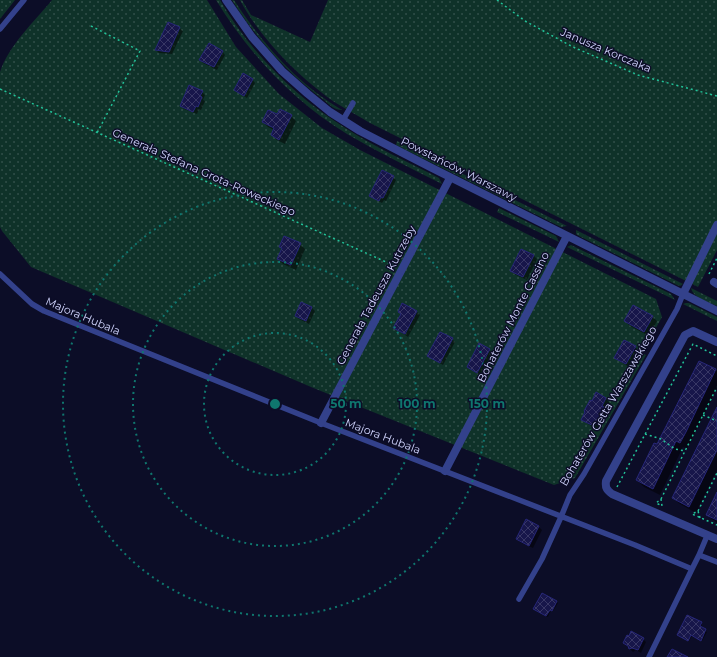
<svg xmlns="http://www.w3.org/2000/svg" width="717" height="657" font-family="Montserrat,sans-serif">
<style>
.green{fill:url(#green-dots)}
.shadow{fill:#0007}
.building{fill:url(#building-cross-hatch);stroke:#262678}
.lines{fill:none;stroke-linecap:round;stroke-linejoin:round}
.path{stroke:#22c399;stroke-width:1.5;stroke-dasharray:2 3;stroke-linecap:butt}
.lane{stroke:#33418b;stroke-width:5.5}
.street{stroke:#33418b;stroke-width:8}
.ring{fill:none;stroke:#0f766e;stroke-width:2;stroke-dasharray:2 4}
.labels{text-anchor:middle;stroke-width:3;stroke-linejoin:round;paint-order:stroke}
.street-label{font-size:11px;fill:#d2d6ff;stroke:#0c0d27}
.centre{fill:#0f766e;stroke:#0c0d27;stroke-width:2}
.ring-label{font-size:12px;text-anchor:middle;font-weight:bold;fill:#0f766e;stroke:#0c0d27;stroke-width:3;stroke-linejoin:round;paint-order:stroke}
</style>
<defs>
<pattern id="green-dots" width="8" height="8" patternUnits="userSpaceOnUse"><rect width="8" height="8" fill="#0f3229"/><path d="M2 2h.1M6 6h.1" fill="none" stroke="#314f49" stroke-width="1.8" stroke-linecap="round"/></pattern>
<pattern id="building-cross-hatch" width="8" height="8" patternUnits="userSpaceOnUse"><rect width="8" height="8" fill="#17164a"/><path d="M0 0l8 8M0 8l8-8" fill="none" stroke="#383765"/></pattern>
</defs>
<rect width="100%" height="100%" fill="#0c0d27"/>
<!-- green -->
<path class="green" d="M0 0H15L0 19Z
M52 0H207L236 47 279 94 322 128 360 150 656 299 662 317 642 353 646 355 575 478 554 485 311 387 31 267 2 231 0 227V72C9 45 34 22 52 0Z
M216 0H220C250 52 296 98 347 129 377 148 408 162 439 178L442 184C410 168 378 152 347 134 293 101 249 54 216 0Z
M232 0H234C262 43 297 84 342 110 335 110 329 105 324 100 287 73 256 38 232 0Z
M240 0H242L251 15 310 42 328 0H717V250L698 287 370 123C356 114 339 106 326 96 293 71 259 36 240 0Z
M397 141 567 226 561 227 396 145Z
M499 208 556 236 559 242 497 212Z
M576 230 683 284 680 286 677 285 579 236 576 234Z
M571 245 671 294 675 300 567 247Z
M691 288 717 301V306C709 302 693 298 691 288Z
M686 303H689L717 317V321L683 304Z"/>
<!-- shadow -->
<path class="shadow" d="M179 28 183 31 172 54 159 53 156 50Z
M222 51 225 55 217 70 203 63 200 59Z
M252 79 255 83 247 98 235 90Z
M202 92 205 95 203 100 205 101 201 110 199 109 197 114 184 109 181 105Z
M277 116H291L296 121 285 144 277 140 272 135 274 130 268 127 263 122Z
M393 177 396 180 386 201 384 200 382 203 370 196Z
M300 244 305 249 296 270 283 264 278 259Z
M521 250 534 256 537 259 527 280 514 274 511 271Z
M302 304 312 308 315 311 309 324 299 319 296 316Z
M403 304 417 312 420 315 408 337 395 328 402 314Z
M652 316 657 321 649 336 630 326 625 321Z
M452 339 455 342 443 365 428 356Z
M635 347 638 350 629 367 615 358Z
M489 350 492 353 480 375 468 367Z
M715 370 717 371V388L687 449 683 447 660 495 644 487 637 480 658 446Z
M596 394 606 399 611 404 607 411 608 413 599 430 588 424 583 419Z
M717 409V470L696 513 680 504 673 498Z
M717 495V523L707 515Z
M527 521 539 527 542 530 533 548 520 542 517 538Z
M556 602 558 603 553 611 551 610 548 617 535 610Z
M701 623 702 624 701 628 707 632 702 641 692 636 689 641 680 636Z
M643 639 646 642 641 653 636 650 633 652 624 643Z"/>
<!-- building -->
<path class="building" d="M168 22 180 27 169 52 155 50Z
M209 43 223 51 214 67 199 60Z
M243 73 253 79 244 96 234 90Z
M189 85 203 91 200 96 202 97 198 107 196 106 193 112 180 106Z
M280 109 292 115 279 140 271 135 274 128 262 122 268 110 277 114Z
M382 170 394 176 383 198 381 197 379 201 369 196Z
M284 236 301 243 291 265 277 259 282 248 279 247Z
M521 249 534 255 523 277 510 271Z
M301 302 312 307 306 321 295 316Z
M402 303 417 311 405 334 393 328 401 314 398 312Z
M633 305 653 316 644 332 624 321Z
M440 332 453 338 440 363 427 356Z
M624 340 636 346 626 364 614 358Z
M479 343 490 349 477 373 467 367Z
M699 361 716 369 686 432 680 443 676 441 653 489 636 480 654 443 657 444Z
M596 392 606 398 602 406 604 407 594 426 581 420 585 412 584 411 590 400 592 401Z
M717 407V450L689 507 672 498Z
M717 492V520L706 515Z
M526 519 539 526 529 546 516 539Z
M542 593 557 601 552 611 550 610 546 616 533 609Z
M687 615 702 622 700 626 706 629 701 641 691 635 688 641 677 635Z
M631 631 644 638 638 650 632 648 629 649 628 646 623 643 627 635 629 636Z
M672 649 688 657H667Z"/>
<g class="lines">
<!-- path -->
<path class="path" d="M497 0 525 21 573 47 638 75 717 96
M91 26 140 51 97 133
M0 89 395 266
M709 274 717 258
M703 415 717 421
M645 434 661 439 675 449 685 451
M617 487 693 344 717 356
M661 499 717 387
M661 499 662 506 656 503Z
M698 511 717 473
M700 518 698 511 692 514 717 525"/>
<!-- lane -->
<path class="lane" d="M0 29 24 0
M343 120 353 103
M0 274 32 304 44 311 321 423 635 545 692 569 699 555 717 562
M699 555 707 536
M519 599 542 559 561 517 570 495 584 474 677 309 683 294
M649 657 692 569"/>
<!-- street -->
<path class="street" d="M226 0 252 37 282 71 308 94 330 112 360 131 432 168 717 311
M714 282 717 284
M683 294 717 225
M717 342 693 331 685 335 606 481C605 488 607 490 612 494L717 539
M321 423 450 178
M445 471 567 236"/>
</g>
<!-- distance rings -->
<g class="ring">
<circle cx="275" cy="404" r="71"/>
<circle cx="275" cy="404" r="142"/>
<circle cx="275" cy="404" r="212"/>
</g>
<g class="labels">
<!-- street labels -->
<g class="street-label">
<text transform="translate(606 50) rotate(23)" y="4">Janusza Korczaka</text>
<text transform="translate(459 169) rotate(27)" y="4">Powstańców Warszawy</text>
<text transform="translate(204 172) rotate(24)" y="4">Generała Stefana Grota-Roweckiego</text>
<text transform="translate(376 295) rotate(-62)" y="4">Generała Tadeusza Kutrzeby</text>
<text transform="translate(83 316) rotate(23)" y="4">Majora Hubala</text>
<text transform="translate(513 317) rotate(-63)" y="4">Bohaterów Monte Cassino</text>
<text transform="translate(608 406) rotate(-60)" y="4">Bohaterów Getta Warszawskiego</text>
<text transform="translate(383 436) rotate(21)" y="4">Majora Hubala</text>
</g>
</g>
<circle cx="275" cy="404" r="6" class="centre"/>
<g class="ring-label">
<text x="346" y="408">50 m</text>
<text x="417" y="408">100 m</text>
<text x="487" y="408">150 m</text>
</g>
</svg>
